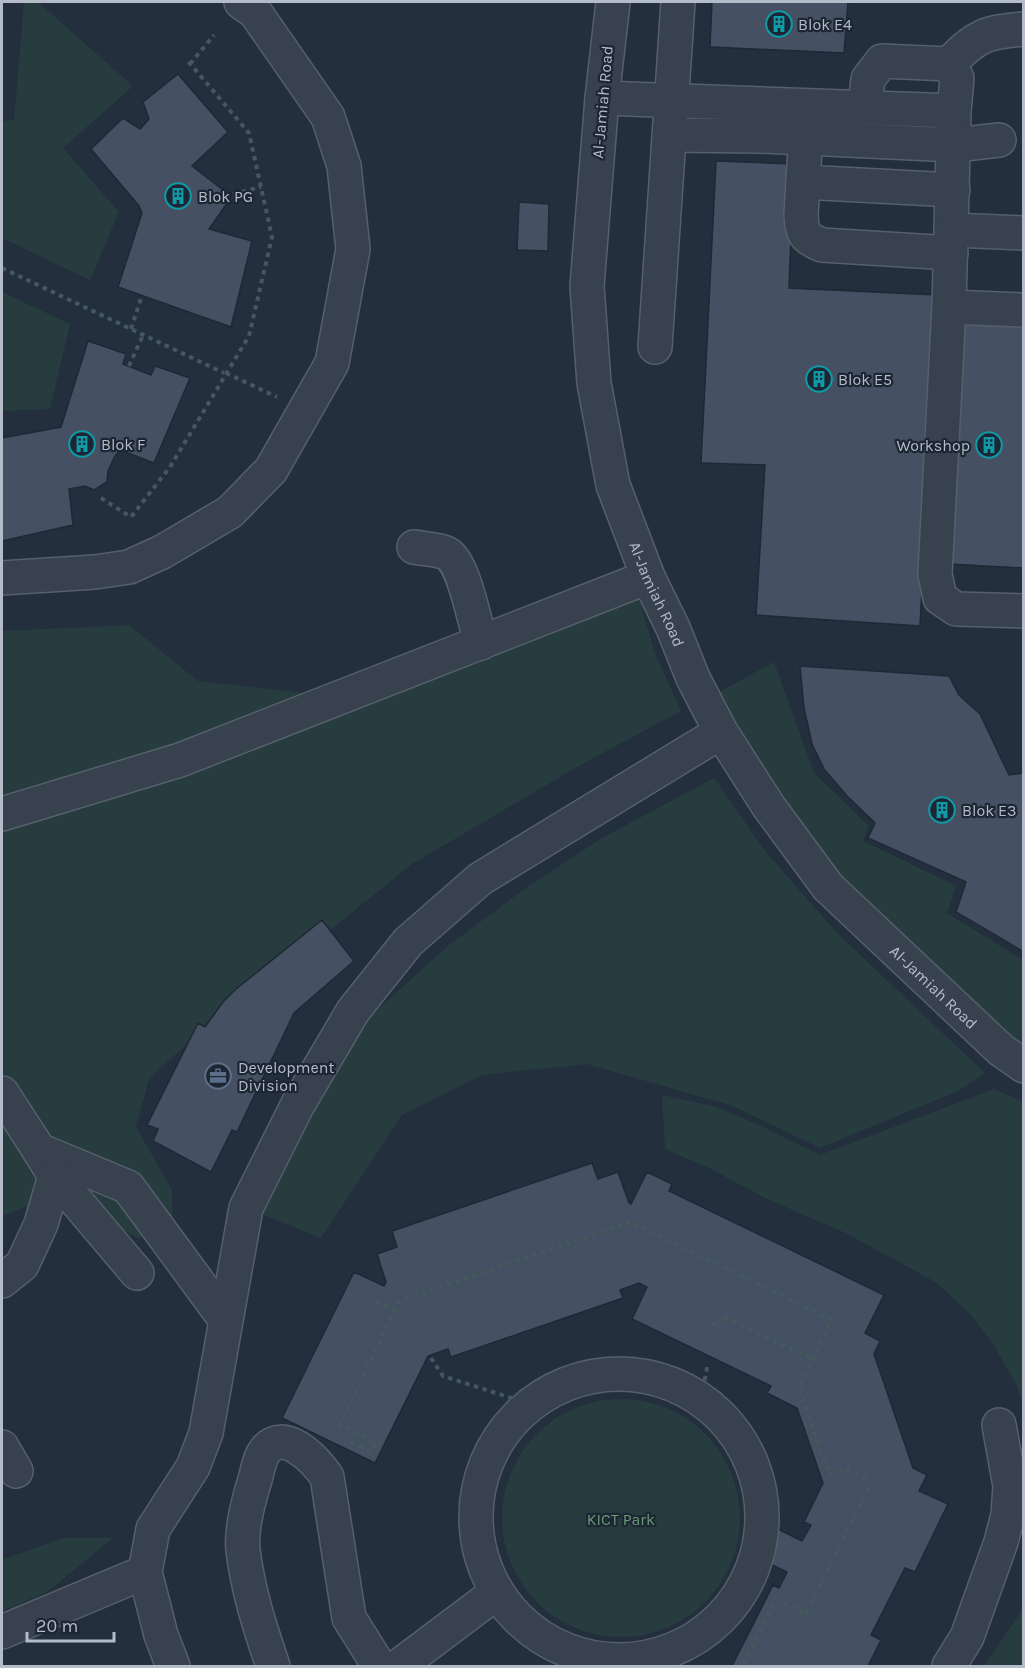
<svg xmlns="http://www.w3.org/2000/svg" width="1025" height="1668" font-family="Karla,sans-serif">
<style>
.green{fill:#263c3f}
.building{fill:#455162;stroke:#1f2835;stroke-width:1.5}
.lines{fill:none;stroke-linecap:round;stroke-linejoin:round}
.minor-casing{stroke:#565f6c;stroke-width:36}
.path{stroke:#44595c;stroke-width:4;stroke-dasharray:4.5 4.5;stroke-linecap:butt}
.minor{stroke:#38414e;stroke-width:33}
.labels{text-anchor:middle;stroke-width:4.5;stroke-linejoin:round;paint-order:stroke}
.poi-label{font-size:16px;fill:#b4bcc9;stroke:#1d2633;text-anchor:start}
.street-label{font-size:16px;fill:#b4bcc9;stroke:#1d2633}
.park-label{font-size:16px;fill:#6b9a76;stroke:#1d2633}
</style>
<rect width="100%" height="100%" fill="#242f3e"/>
<!-- green -->
<path class="green" d="M24 2H38L133 86 63 148 119 212 90 280 2 238V121L14 120Z
M2 292 70 324 50 409 2 411Z
M636 589 655 653 681 711 584 763 412 864 272 977 205 1027 149 1079 136 1127 172 1190 173 1235 137 1238 57 1194 2 1216V631L129 625 198 681 315 694Z
M774 662 814 773 869 826 863 841 956 886 947 913 1023 960V1062L833 887 701 702Z
M714 778 766 852 838 934 985 1073 958 1091 820 1148 733 1106 587 1064 482 1075 402 1115 321 1238 255 1211 366 1020 449 945 526 888 602 838Z
M994 1089 1023 1102V1404L1017 1386 992 1342 969 1313 937 1283 848 1234 767 1199 711 1169 665 1149 662 1095 717 1107 759 1125 820 1155Z
M502 1518a119 119 0 1 1 238 0a119 119 0 1 1-238 0Z
M63 1538H113L47 1592 2 1611V1560Z
M1023 1609V1666H984Z"/>
<!-- building -->
<path class="building" d="M712 2H848L844 53 710 47Z
M178 74 228 132 192 166 223 190 228 202 209 229 252 241 231 327 118 287 142 213 139 206 91 149 123 118 140 129 149 119 143 102Z
M716 161 794 164 789 288 937 295 920 626 756 615 765 465 701 463Z
M519 202 549 204 548 251 517 250Z
M961 323 1024 326V568L948 564Z
M88 341 126 354 123 364 151 375 155 366 190 378 154 463 120 450 115 456 108 471 107 482 94 490 85 486 69 489 73 525 2 541V438L61 427Z
M800 666 949 676 959 695 980 714 1009 775 1024 773V952L956 912 966 882 868 838 875 823 847 796 824 769 812 744 804 708Z
M322 920 354 961 294 1013 237 1132 232 1130 211 1172 153 1141 158 1129 147 1125 198 1023 205 1027 223 1002 236 989Z
M592 1163 598 1179 618 1172 629 1203 631 1204 647 1172 672 1184 669 1191 884 1295 865 1333 880 1341 874 1354 913 1468 927 1475 919 1491 948 1504 915 1572 905 1568 871 1635 881 1640 868 1666H732L773 1585 779 1588 787 1572 754 1556 770 1525 802 1541 811 1525 804 1522 823 1483 797 1408 767 1393 771 1386 632 1319 647 1287 639 1283 620 1290 623 1298 451 1357 448 1349 428 1356 375 1463 282 1418 354 1272 384 1286 386 1282 377 1254 397 1247 392 1231Z"/>
<g class="lines">
<!-- minor casing -->
<g class="minor-casing">
<g id="minor">
<path id="s1" d="M613 2 602 98 587 286 594 383 613 485 648 577 673 628 693 678 721 732 769 807 828 887 1001 1050 1024 1066"/>
<path d="M949 64C976 36 985 32 1024 29"/>
<path d="M602 98 954 111 949 307 935 574 940 598 956 609 1024 611"/>
<path d="M865 108 868 79 882 61 949 64 957 78 954 111"/>
<path d="M807 116 801 215C802 233 804 238 822 245L951 253"/>
<path d="M669 135 760 136 955 145 999 140"/>
<path d="M803 182 953 190"/>
<path d="M952 230 1024 233"/>
<path d="M949 307 1024 310"/>
<path d="M655 347 678 2"/>
<path d="M414 547C424 549 437 549 446 553 464 561 475 625 481 643"/>
<path d="M2 578 95 572 129 567 162 552 230 512 271 470 332 363 353 249 344 166 328 117 255 12 241 2"/>
<path d="M2 814 180 760 648 577"/>
<path d="M2 1093 39 1150 128 1187 225 1319"/>
<path d="M39 1150 55 1176 137 1273"/>
<path d="M2 1281 22 1265 41 1224 55 1176"/>
<circle cx="619" cy="1517" r="143"/>
<path d="M2 1447 16 1471"/>
<path d="M2 1632 145 1572"/>
<path d="M173 1666 161 1635 145 1572 153 1529 193 1467 206 1433 246 1208 297 1106 353 1011 408 942 480 879 721 732"/>
<path d="M273 1666C260 1628 248 1591 243 1550 241 1532 248 1503 253 1486 257 1476 258 1460 265 1451 283 1426 316 1460 327 1477L349 1618 379 1666"/>
<path d="M399 1666 496 1593"/>
<path d="M949 1666 967 1637 1001 1542 1008 1515 1010 1486 999 1425"/>
</g>
</g>
<!-- path -->
<path class="path" d="M190 64 214 35
M233 194 261 187
M2 268 224 373
M131 329 141 298
M129 366 143 335
M226 373 277 397
M101 498 131 517 170 467 249 336 272 237 249 133 187 60
M375 1302 390 1307
M712 1323 718 1325 723 1316 812 1359
M431 1358 443 1376 530 1404
M701 1398 708 1363
M351 1442 371 1452 376 1443 340 1425 399 1301 631 1222 832 1320 799 1387 829 1474 846 1468 872 1481 806 1614 776 1599 743 1666
M677 1666 686 1645"/>
<!-- minor -->
<use href="#minor" class="minor"/>
</g>
<!-- icons -->
<defs>
<g id="building-ring" transform="scale(1.35)"><circle r="9.5" fill="#1d2633" stroke="#0f9aa8" stroke-width="1.5"/><path d="M-4-6H4V6H1V3H-1V6H-4ZM-2.5-4.3h1.7v1.8h-1.7ZM.8-4.3h1.7v1.8H.8ZM-2.5-1h1.7V.8h-1.7ZM.8-1h1.7V.8H.8Z" fill="#0f9aa8"/></g>
<g id="office-ring" transform="scale(1.35)"><circle r="9.5" fill="#1d2633" stroke="#5c6f8a" stroke-width="1.5"/><path d="M-6-3h4V-5.5h4V-3h4V5H-6ZM-1-4.5V-3h2v-1.5ZM-6 0V1H6V0Z" fill="#5c6f8a"/></g>
</defs>
<g fill-rule="evenodd">
<use href="#building-ring" x="779" y="24"/>
<use href="#building-ring" x="178" y="196"/>
<use href="#building-ring" x="819" y="379"/>
<use href="#building-ring" x="82" y="444"/>
<use href="#building-ring" x="989" y="445"/>
<use href="#building-ring" x="942" y="810"/>
<use href="#office-ring" x="218" y="1076"/>
</g>
<g class="labels">
<!-- poi labels -->
<g class="poi-label">
<text x="798" y="30">Blok E4</text>
<text x="198" y="202">Blok PG</text>
<text x="838" y="385">Blok E5</text>
<text x="101" y="450">Blok F</text>
<text x="970" y="451" text-anchor="end">Workshop</text>
<text x="962" y="816">Blok E3</text>
<text x="238" y="1073">Development<tspan x="238" dy="18">Division</tspan></text>
</g>
<!-- street labels -->
<g class="street-label">
<text transform="translate(602 102) rotate(-85)" y="6">Al-Jamiah Road</text>
<text dy="6" stroke="none"><textPath href="#s1" startOffset="604">Al-Jamiah Road</textPath></text>
<text dy="6" stroke="none"><textPath href="#s1" startOffset="1090">Al-Jamiah Road</textPath></text>
</g>
<!-- park labels -->
<g class="park-label">
<text x="621" y="1525">KICT Park</text>
</g>
</g>
<!-- border -->
<rect width="1025" height="1668" fill="none" stroke="#b4bcc9" stroke-width="6"/>
<!-- scale -->
<path d="M27 1632v9h87v-9" fill="none" stroke="#b4bcc9" stroke-width="3"/>
<text x="36" y="1632" font-size="18" fill="#b4bcc9" stroke="#1d2633" stroke-width="4.5" paint-order="stroke">20 m</text>
</svg>
